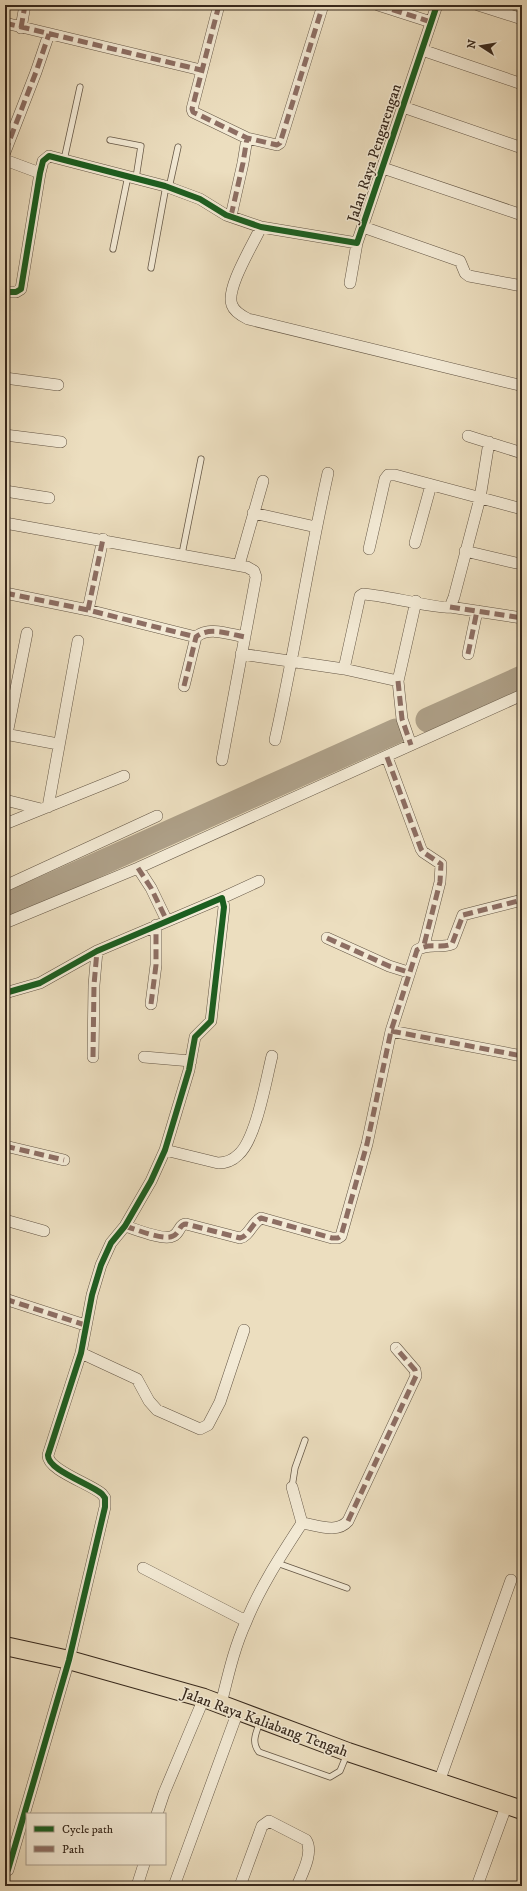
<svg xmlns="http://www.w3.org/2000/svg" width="527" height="1891" font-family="'IM FELL DW Pica',serif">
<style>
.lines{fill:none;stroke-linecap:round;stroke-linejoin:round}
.river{stroke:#aea088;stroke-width:25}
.lane-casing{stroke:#645645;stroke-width:7}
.street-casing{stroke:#645645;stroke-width:12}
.primary-casing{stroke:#37281c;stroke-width:20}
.lane{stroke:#f3ead5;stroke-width:5.5}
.street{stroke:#f3ead5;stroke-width:11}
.primary{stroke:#ecdebf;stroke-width:18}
.quiet{stroke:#8d6e63;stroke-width:5;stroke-dasharray:10 5;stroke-linecap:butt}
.cycleway-casing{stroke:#f3ead5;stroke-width:8}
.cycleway{stroke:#1b5e20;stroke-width:6}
.labels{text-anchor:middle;stroke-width:3;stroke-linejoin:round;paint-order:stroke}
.street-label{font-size:15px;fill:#37281c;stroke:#f3ead5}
</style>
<rect width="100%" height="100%" fill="#ecdebf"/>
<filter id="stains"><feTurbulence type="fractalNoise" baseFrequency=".005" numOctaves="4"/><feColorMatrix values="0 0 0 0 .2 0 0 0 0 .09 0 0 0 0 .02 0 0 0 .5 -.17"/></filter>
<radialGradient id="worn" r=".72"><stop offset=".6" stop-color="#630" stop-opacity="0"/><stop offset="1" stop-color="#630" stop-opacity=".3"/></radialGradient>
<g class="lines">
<!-- river -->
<path class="river" d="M428 720 522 678
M5 906 396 731"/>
<!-- lane casing -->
<g class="lane-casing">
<path id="lane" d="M110 140 141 146 136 178
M64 160 80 87
M169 188 178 147
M113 249 128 176
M151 268 166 186
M182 554 201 459
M292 1487 295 1468 305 1440
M277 1563 347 1588
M260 1722C256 1733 251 1742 259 1752L330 1777 340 1771 347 1754"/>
</g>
<!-- street casing -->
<g class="street-casing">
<path id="street" d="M219 5 192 109 193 112 247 138 277 145 280 143 323 5
M378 5 431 22
M478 5 522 19
M5 23 201 70
M21 28 25 5
M422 50 522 84
M403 107 522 148
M5 152 36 72 49 34
M5 160 40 173
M383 168 522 215
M231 216 243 163 247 138
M261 227C254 243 225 289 232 305 234 311 242 316 248 319L519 385 522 383
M363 227 460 261 465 273 469 276 522 286
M350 283 357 243
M5 292H16L21 289 40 173 43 161 49 156 165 186 200 199 226 215 261 227 357 243 437 5
M5 378 58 385
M5 435 61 442
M468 436 522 453
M5 491 49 498
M253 513 316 527
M5 523 247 567 254 571 256 577 222 760
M415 543 431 485
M369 549 385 479 388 475H395L522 509
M465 551 516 563
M239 565 263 481
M5 593 88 610 196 637
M450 607 454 597 480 498 489 442
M88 610 103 539
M241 654 344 669 398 681
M468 654 477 611
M344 669 360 596 363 594C377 594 445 610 450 607L522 618
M184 686 196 637C209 626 229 634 245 637
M5 734 58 744
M7 734 27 633
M275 740C295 651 308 562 328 473
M411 745 402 719 398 681 416 601
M387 757 421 849 423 852 441 864 440 882 424 945
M5 800 41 809
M48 807 78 641
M5 824 124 776
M138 868 151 888 167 921
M5 886 157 816
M222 898 259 881
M5 923 138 868 522 695
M327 938 389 966 408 972
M5 993 40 983 97 951 222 898 224 907 211 1021 195 1037 189 1070 165 1150 151 1181 125 1226 111 1243 101 1265 92 1295 81 1353 48 1455C47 1470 91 1484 102 1494L105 1498V1507L69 1660 8 1870
M151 1004 156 965V925
M391 1031 522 1056
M93 1057 94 985 97 951
M144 1057 191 1061
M5 1146 64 1160
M165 1150 218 1163C226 1163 232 1161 238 1155 256 1140 266 1080 272 1056
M5 1220 44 1231
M125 1226C135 1229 164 1241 173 1236 180 1233 179 1224 186 1224L240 1238C249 1236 252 1223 261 1218L332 1238H338L341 1236 367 1144 391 1031 417 950C430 942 440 949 452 944L463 915 522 900
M5 1299 85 1325
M81 1353 137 1379 149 1401 157 1410 200 1429 208 1425 220 1402 244 1330
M302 1523C317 1525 337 1534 348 1521L416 1376 415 1370 396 1348
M143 1568 246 1621
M221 1704C228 1676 234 1648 246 1622 260 1587 282 1554 302 1523L292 1487
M439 1782 511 1580
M157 1814 164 1793 204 1698
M137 1886 144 1864
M174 1886 238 1711
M240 1886 262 1826 269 1821 306 1840C314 1852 302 1874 297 1886
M477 1886 507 1804"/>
</g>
<!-- primary casing -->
<g class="primary-casing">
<path id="primary" d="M5 1646 69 1660 204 1698 348 1752 522 1810"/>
</g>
<!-- lane -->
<use href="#lane" class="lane"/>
<!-- street -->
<use href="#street" class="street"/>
<!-- primary -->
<use href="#primary" class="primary"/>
<!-- quiet -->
<path class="quiet" d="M219 5 192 109 193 112 247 138 277 145 280 143 323 5
M378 5 431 22
M5 23 201 70
M21 28 25 5
M5 152 36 72 49 34
M231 216 243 163 247 138
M5 593 88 610 196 637
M450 607 522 618
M88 610 103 539
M468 654 477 611
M398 681 402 719 411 745
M184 686 196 637C209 626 229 634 245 637
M387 757 421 849 423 852 441 864 440 882 424 945
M138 868 151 888 167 921
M327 938 389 966 408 972
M151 1004 156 965V925
M391 1031 522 1056
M93 1057 94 985 97 951
M5 1146 64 1160
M125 1226C135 1229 164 1241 173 1236 180 1233 179 1224 186 1224L240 1238C249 1236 252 1223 261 1218L332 1238H338L341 1236 367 1144 391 1031 417 950C430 942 440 949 452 944L463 915 522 900
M5 1299 85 1325
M348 1521 416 1376 415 1370 396 1348"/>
<!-- cycleway casing -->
<g class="cycleway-casing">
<path id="cycleway" d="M5 292H16L21 289 40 173 43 161 49 156 165 186 200 199 226 215 261 227 357 243 437 5
M5 993 40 983 97 951 222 898 224 907 211 1021 195 1037 189 1070 165 1150 151 1181 125 1226 111 1243 101 1265 92 1295 81 1353 48 1455C47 1470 91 1484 102 1494L105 1498V1507L69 1660 8 1870"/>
</g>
<!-- cycleway -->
<use href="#cycleway" class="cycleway"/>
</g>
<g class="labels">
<!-- street labels -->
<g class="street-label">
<text transform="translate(374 153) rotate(-72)" y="5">Jalan Raya Pengarengan</text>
<text transform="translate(265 1722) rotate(20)" y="5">Jalan Raya Kaliabang Tengah</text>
</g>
</g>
<!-- margin -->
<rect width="527" height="1891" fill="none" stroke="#ecdebf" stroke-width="20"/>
<rect x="6" y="6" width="515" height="1879" fill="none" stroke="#37281c" stroke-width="2"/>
<rect x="10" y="10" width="507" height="1871" fill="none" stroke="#37281c"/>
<!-- legend -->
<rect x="26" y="1813" width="140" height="52" fill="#f3ead5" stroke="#a89c8b"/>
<rect x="34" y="1826" width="20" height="6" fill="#1b5e20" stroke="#a89c8b"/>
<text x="62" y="1833" font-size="12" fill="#37281c">Cycle path</text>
<rect x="34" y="1846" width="20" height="6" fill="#8d6e63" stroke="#a89c8b"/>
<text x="62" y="1853" font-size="12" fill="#37281c">Path</text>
<!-- north arrow -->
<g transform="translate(481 46) rotate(282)" stroke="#f3ead5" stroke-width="3" paint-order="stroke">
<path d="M0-3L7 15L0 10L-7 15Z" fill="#37281c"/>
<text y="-6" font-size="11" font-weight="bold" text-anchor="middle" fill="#37281c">N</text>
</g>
<rect width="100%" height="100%" filter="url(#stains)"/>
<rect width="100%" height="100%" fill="url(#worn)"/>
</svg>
